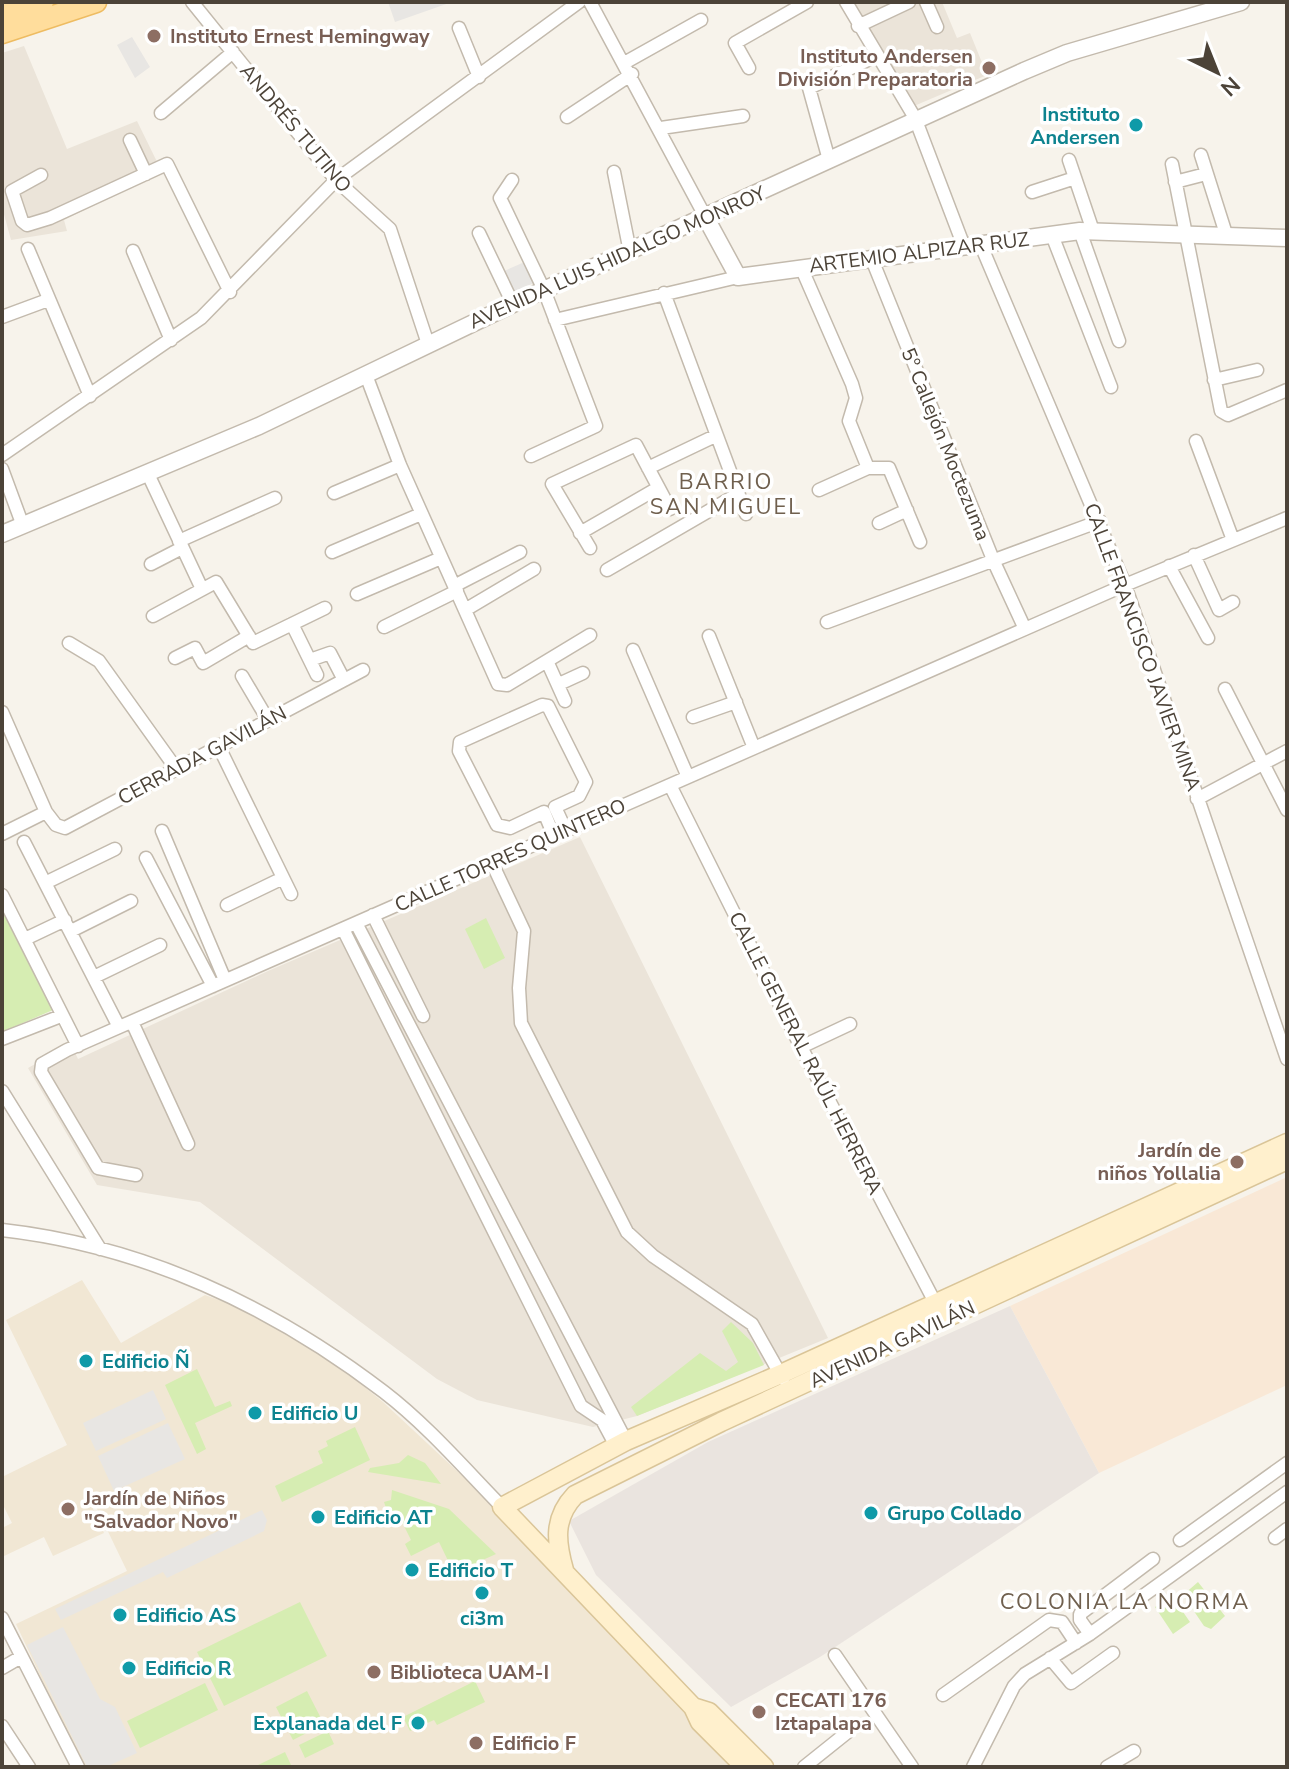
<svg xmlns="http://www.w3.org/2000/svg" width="1289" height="1769" font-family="'Nunito Sans',sans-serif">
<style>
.residential{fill:#ebe4d9}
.commercial{fill:#f9e8d6}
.industrial{fill:#eae4df}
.education{fill:#f1e7d4}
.green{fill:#d6edb2}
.parking{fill:#e8e6e3}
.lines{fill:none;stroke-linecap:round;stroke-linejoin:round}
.minor-casing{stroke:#c3baad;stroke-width:15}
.tertiary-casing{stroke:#c3baad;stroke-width:19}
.secondary-casing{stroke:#dac598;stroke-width:21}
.primary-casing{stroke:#eebc62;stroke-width:23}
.minor{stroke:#fff;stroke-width:12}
.tertiary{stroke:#fff;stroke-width:16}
.secondary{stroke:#fff0cd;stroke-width:18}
.primary{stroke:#ffdd9c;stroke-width:20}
.education-dot{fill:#8d6e63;stroke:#fff;stroke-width:3}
.culture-dot{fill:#0f9aa8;stroke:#fff;stroke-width:3}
.labels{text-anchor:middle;stroke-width:7;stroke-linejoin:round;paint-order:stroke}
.education-label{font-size:20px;font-weight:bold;fill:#785e54;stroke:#fff;text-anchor:start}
.culture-label{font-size:20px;font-weight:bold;fill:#0d838f;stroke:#fff;text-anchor:start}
.street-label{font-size:20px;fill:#4c4338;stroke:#fff}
.neighbourhood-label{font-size:22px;letter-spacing:2px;fill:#70604e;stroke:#fff}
</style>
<rect width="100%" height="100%" fill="#f7f3eb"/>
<!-- residential -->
<path class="residential" d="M851 2H942L957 38 970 33 987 75 914 106Z
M24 46 67 149 137 121 162 172 64 220 67 231 11 240 2 207V53Z
M580 837 828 1338 637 1416 593 1427 477 1400 437 1379 200 1202 97 1185 28 1068 71 1044 78 1059 268 971Z"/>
<!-- commercial -->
<path class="commercial" d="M1287 1177V1385L1099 1473 1010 1306Z"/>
<!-- industrial -->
<path class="industrial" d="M1010 1306 1099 1473 820 1657 731 1707 596 1575 569 1521 708 1442Z"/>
<!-- education -->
<path class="education" d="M82 1280 121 1343 205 1295 244 1309 335 1363 383 1402 471 1484 738 1767H83L16 1624 127 1571 87 1488 84 1489 104 1533 53 1556 44 1537 2 1557V1528L12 1523 2 1503V1477L67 1445 6 1320Z"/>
<!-- green -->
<path class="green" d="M2 896 53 1010 2 1032Z
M486 918 505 958 484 969 465 929Z
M731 1322 753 1343 764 1365 637 1416 631 1407 700 1353 726 1371 738 1362 722 1331Z
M197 1369 215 1407 230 1401 232 1406 195 1423 206 1449 197 1454 165 1385Z
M355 1427 370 1460 282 1502 275 1486 323 1463 318 1451 328 1446 326 1441Z
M408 1455 425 1463 441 1484 368 1472 370 1468 399 1463Z
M392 1490 449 1509 496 1554 454 1573 439 1542 411 1556 405 1544 411 1540 398 1514 389 1517 384 1502 391 1500Z
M1198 1582 1225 1616 1211 1629 1204 1626 1183 1595Z
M1172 1596 1190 1622 1173 1634 1155 1607Z
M300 1602 327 1656 224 1706 197 1652Z
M475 1681 485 1702 437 1725 434 1720 410 1731 403 1717Z
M205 1683 218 1710 140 1748 127 1721Z
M307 1691 324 1724 293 1740 276 1707Z
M328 1731 334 1744 305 1758 299 1745Z
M285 1752 291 1765 256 1767V1766Z"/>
<!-- parking -->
<path class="parking" d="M388 2H452L395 22Z
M132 37 150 67 135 78 117 45Z
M529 260 538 281 512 293 502 272Z
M153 1390 166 1419 96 1451 83 1423Z
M168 1423 185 1459 114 1491 98 1456Z
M262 1510 267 1520 264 1531 167 1578 163 1572 61 1620 55 1609Z
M63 1627 100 1699 115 1707 137 1753 106 1767H87L27 1645Z"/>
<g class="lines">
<!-- minor casing -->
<g class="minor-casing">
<path id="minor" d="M192 2 336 180 390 229 428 344
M590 2 706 218
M846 2 915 118 963 244
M926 2 937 27
M858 26 909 2
M459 28 479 77
M626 62 701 20
M749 68 735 43 807 2
M161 113 233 52
M567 117 632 74
M661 128 743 116
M130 140 146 174
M1201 155 1226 234
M829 160 809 88 876 56
M1069 160 1093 231
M1172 164 1221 411 1228 415 1287 390
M614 172 630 252
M41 175 12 191 22 221 27 225 50 218 167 164 230 292
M512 180 500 198 544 290 596 426 531 456
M1175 182 1206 174
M1032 192 1075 178
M1080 231 1119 341
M479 233 513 304
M1052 235 1111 387
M980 243 1125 585 1287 1059
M28 249 90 396
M133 251 171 340
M871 257 994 562 1025 629
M801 267 852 384 856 398 849 421 868 468
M664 293 746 514
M2 317 48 300
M555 320 738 277
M366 375 400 465 498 684 507 685 590 635
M1214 380 1257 370
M1196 441 1233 540
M2 455 201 318 336 180 579 2
M648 468 715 436
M2 469 23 526
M148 474 202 589
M819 490 868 468H889L920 542
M334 493 400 465
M879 523 907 510
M580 533 658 488
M179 541 275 498
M590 548 552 484 636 445 670 509
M332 552 421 514
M1194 555 1219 610 1233 602
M151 564 182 548
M1169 566 1208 638
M607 570 738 494
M454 586 520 552
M357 594 441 558
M465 610 534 569
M153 616 216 582 253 643 325 608
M827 622 1100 521
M292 624 317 675
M384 627 457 591
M709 636 754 748
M69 643 99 661 175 767
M633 650 688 777
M175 658 195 648 203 663 249 636
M310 660 330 653 344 680
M547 661 565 701
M242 676 268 720
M559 684 583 673
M1225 689 1287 810
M2 712 46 812 56 825 65 828 363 670
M693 717 736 702
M218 745 291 894
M670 785 801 1047 939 1310
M1197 799 1287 751
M162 831 225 980
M2 834 46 812
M554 836 544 812 510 828 497 825 459 751 460 742 542 705 548 706 586 782 579 796 555 807 566 831
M24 842 119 1027
M146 858 213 986
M492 863 524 931 519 988 521 1023 627 1232 653 1256 752 1324 783 1379
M45 883 115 849
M2 895 78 1046
M227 905 283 878
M373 915 423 1016
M356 923 626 1441
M343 929 581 1406 602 1420 616 1446
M71 931 131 901
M25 939 65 920
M94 977 160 945
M132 1022 188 1144
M2 1039 61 1016
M801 1047 850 1024
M2 1091 100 1249
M136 1175 98 1168 41 1072 42 1064 67 1050 1125 585 1287 518
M2 1230C143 1246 272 1306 384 1392 427 1425 464 1468 502 1507
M1275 1538 1287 1529
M1180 1540 1287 1463
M2 1618 78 1767
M1090 1634 1080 1620V1614L1153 1559
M835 1655 912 1767
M1050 1658 1071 1683 1113 1653
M2 1668 21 1657
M943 1695 1049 1620 1062 1622 1076 1643
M2 1726 29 1767
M804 1767 849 1731
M973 1767 1014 1686 1025 1674 1090 1634 1287 1492
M1107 1767 1134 1751"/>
</g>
<!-- tertiary casing -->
<g class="tertiary-casing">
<path id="tertiary" d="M706 218 738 277 1080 231 1287 238
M2 534 259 426 513 304 1024 71 1067 53 1241 2"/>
</g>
<!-- secondary casing -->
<g class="secondary-casing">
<path id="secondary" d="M564 1570C556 1542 553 1518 575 1495L721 1422 1287 1160
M693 1707 709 1712 764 1767
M745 1767 700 1722 693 1707 502 1507 626 1441 781 1374 1287 1143"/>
</g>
<!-- primary casing -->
<g class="primary-casing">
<path id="primary" d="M2 15 43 2
M2 33 96 2"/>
</g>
<!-- minor -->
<use href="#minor" class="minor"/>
<!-- tertiary -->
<use href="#tertiary" class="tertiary"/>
<!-- secondary -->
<use href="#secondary" class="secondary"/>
<!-- primary -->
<use href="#primary" class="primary"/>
</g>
<!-- markers -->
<g class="education-dot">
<circle cx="154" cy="36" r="8"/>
<circle cx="989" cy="68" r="8"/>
<circle cx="1237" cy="1162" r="8"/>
<circle cx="68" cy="1509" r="8"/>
<circle cx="374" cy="1672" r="8"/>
<circle cx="759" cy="1712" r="8"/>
<circle cx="476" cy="1743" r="8"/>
</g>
<g class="culture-dot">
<circle cx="1136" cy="125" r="8"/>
<circle cx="86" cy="1361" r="8"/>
<circle cx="255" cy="1413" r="8"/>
<circle cx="871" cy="1513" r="8"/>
<circle cx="318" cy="1517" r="8"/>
<circle cx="412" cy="1570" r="8"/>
<circle cx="482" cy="1593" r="8"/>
<circle cx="120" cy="1615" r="8"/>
<circle cx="129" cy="1668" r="8"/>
<circle cx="418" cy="1723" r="8"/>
</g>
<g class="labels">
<!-- education labels -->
<g class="education-label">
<text x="170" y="43">Instituto Ernest Hemingway</text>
<text x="973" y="63" text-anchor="end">Instituto Andersen<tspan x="973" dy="23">División Preparatoria</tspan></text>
<text x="1221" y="1157" text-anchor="end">Jardín de<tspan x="1221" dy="23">niños Yollalia</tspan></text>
<text x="84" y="1505">Jardín de Niños<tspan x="84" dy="23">"Salvador Novo"</tspan></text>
<text x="390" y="1679">Biblioteca UAM-I</text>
<text x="775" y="1707">CECATI 176<tspan x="775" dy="23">Iztapalapa</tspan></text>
<text x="492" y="1750">Edificio F</text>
</g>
<!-- culture labels -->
<g class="culture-label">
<text x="1120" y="121" text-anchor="end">Instituto<tspan x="1120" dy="23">Andersen</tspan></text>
<text x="102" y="1368">Edificio Ñ</text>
<text x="271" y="1420">Edificio U</text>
<text x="887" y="1520">Grupo Collado</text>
<text x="334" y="1524">Edificio AT</text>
<text x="428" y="1577">Edificio T</text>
<text x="136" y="1622">Edificio AS</text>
<text x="482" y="1625" text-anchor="middle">ci3m</text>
<text x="145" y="1675">Edificio R</text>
<text x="402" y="1730" text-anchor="end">Explanada del F</text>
</g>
<!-- street labels -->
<g class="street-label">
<text transform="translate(296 128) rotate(50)" y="7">ANDRÉS TUTINO</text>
<text transform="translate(919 252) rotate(-7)" y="7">ARTEMIO ALPIZAR RUZ</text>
<text transform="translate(617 257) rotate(-24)" y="7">AVENIDA LUIS HIDALGO MONROY</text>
<text transform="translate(946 444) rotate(68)" y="7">5º Callejón Moctezuma</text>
<text transform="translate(1143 647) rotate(70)" y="7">CALLE FRANCISCO JAVIER MINA</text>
<text transform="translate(202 755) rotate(-28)" y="7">CERRADA GAVILÁN</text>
<text transform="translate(510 855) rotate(-24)" y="7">CALLE TORRES QUINTERO</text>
<text transform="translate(806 1053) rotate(63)" y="7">CALLE GENERAL RAÚL HERRERA</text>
<text transform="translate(892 1344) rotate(-25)" y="7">AVENIDA GAVILÁN</text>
</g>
<!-- neighbourhood labels -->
<g class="neighbourhood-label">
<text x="726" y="489">BARRIO<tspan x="726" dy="25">SAN MIGUEL</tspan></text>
<text x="1125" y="1609">COLONIA LA NORMA</text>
</g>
</g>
<!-- border -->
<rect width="1289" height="1769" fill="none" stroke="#4c4338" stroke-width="8"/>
<!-- north arrow -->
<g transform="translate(1217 72) rotate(137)" stroke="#ffffff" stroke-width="6" paint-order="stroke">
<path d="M0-6L14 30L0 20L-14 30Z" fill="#4c4338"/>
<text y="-12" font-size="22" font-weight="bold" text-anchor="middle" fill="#4c4338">N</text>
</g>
</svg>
